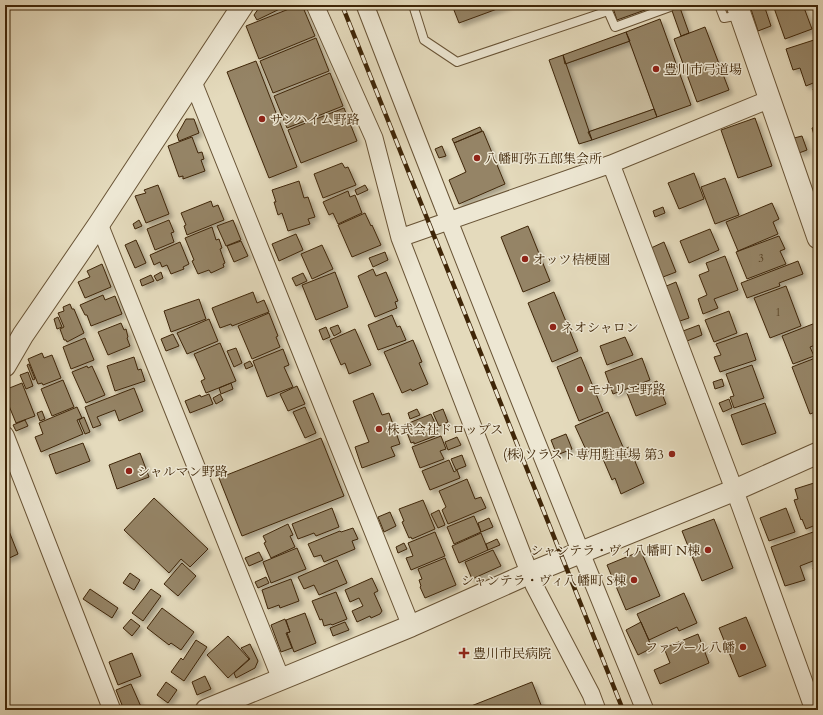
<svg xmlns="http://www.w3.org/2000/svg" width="823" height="715" font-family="Cardo,'Noto Serif JP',serif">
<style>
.green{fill:#c8bb9d;stroke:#847052}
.building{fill:#958466;stroke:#3f2608;filter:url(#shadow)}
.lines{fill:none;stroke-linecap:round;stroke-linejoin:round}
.service-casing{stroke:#685335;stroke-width:10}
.minor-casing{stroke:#685335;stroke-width:19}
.tertiary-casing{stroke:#685335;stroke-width:23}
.service{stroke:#ede7d3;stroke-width:8}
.minor{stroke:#ede7d3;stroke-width:17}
.tertiary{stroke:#ede7d3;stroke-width:21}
.rail-casing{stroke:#3f2608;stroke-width:4.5}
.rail{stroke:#ede7d3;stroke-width:3;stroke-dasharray:9;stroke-linecap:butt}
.poi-dot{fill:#8f2418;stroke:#ede7d3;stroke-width:1.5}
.labels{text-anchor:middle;stroke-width:3;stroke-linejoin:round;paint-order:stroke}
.number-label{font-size:11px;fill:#543e20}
.poi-label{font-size:13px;fill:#3f2608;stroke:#ede7d3;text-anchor:start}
</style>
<defs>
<filter id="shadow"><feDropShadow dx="3.5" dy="3.5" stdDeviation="2" flood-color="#0004"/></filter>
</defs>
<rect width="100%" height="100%" fill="#e4dabc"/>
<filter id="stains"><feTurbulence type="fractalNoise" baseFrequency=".005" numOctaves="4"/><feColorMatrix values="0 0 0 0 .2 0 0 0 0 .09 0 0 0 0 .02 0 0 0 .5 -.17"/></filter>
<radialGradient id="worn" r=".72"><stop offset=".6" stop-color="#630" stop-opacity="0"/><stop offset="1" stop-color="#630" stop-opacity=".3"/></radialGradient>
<!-- green -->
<path class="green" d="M630 41 654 109 588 132 565 64Z"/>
<!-- building -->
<path class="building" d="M261 5H288L257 20 254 15Z
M299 5H302L315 36 259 59 246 26Z
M452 5H508L459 23Z
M612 5H659L617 20Z
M670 5H679L689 33 681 36Z
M752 5H764L771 26 758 31 750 6Z
M773 5H803L812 29 785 39Z
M660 19 691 105 657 117 626 32Z
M705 27 729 90 697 102 674 39Z
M626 32 630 41 565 64 563 55Z
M316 38 329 71 273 93 260 61Z
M817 39 818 42V81L806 86 800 68 793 70 786 49Z
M563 55 592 140 579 144 549 60Z
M256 61 297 167 269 178 227 72Z
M330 73 343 106 287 128 274 96Z
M818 88V104L813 89Z
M344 108 357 141 301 163 288 130Z
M654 109 657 117 592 140 588 132Z
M755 118 772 166 738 178 721 130Z
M186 119H194L199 133 179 141 177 135Z
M818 126V149L812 128Z
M480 127 482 131 454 143 452 139Z
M483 131 505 184 459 204 449 180 466 172 454 143Z
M802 136 807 150 799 153 794 138Z
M192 137 198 153 202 152 204 159 201 160 205 171 183 179V176L179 177 168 146Z
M442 146 446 156 439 158 435 149Z
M342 163 345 168 348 167 356 185 323 198 314 174Z
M694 173 704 199 679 209 668 183Z
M725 178 739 215 715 224 701 187Z
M299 181 304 198 308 197 315 217 308 219 310 224 288 231 282 213 278 215 274 202H276L272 190Z
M158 185 169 214 146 223 135 196 146 193 144 190Z
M365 185 368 190 357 195 355 190Z
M348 191 350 197 355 195 362 213 338 224 333 213 329 215 323 202Z
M211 201 213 207 218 205 224 220 187 235 184 226 186 225 181 213Z
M772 203 779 219 773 222 778 234 738 251 726 222Z
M663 207 665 213 655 217 653 211Z
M365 213 371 226 372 225 381 245 352 257 338 225Z
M139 220 142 226 135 229 133 224Z
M169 220 174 232 171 233 174 242 155 250 147 229Z
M233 220 241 240 226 246 217 226Z
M528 226 550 281 523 292 501 237Z
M212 227 216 240 219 239 222 248 220 249 225 263 223 264 224 267 211 273 209 270 198 274 192 261 194 260 185 238Z
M710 229 719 250 689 263 680 241Z
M296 234 303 250 279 261 272 244Z
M779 236 785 249 780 251 786 264 747 279 736 252Z
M136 240 146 263 135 268 125 245Z
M241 241 248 256 234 262 227 246Z
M180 242 189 264 183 267 184 269 171 274 167 265 162 267 160 262 154 265 150 255Z
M664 242 676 272 663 277 651 248Z
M322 245 333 269 312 279 301 254Z
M385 252 388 260 373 267 369 258Z
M725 256 738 290 714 299 718 308 703 314 698 299 707 295 699 275 709 271 706 263Z
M798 261 803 274 779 283 780 286 747 298 741 283Z
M102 264 111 287 85 298 78 282 90 277 87 271Z
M373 269 376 276 386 272 398 301 395 302 397 308 375 317 358 276Z
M161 272 163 278 157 281 154 276Z
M335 272 348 307 316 320 302 285Z
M303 273 307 281 296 286 292 278Z
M151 275 154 281 142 286 140 280Z
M676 282 689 318 677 322 664 287Z
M786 286 801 326 770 338 754 298Z
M253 292 257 303 264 300 269 312 232 326 231 324 220 328 212 308Z
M554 292 578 351 552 362 528 303Z
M103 295 105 300 115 296 122 314 91 326 87 315H85L80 305Z
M199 299 206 319 171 332 164 311Z
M70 304 72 309H74L84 333 67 342 66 340H64L60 329 64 327 58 313 64 311 63 307Z
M729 311 737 333 714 342 705 320Z
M269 313 278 336 276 337 280 347 252 359 238 326Z
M392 315 397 327 400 326 406 340 378 350 368 325Z
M58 317 62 327 57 329 54 319Z
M209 319 218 341 187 354 177 333Z
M818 322V344L810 347 814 356 793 364 782 336Z
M121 323 124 330 126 329 128 337 127 338 130 346 108 355 98 332Z
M338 325 341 332 334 336 330 328Z
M699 325 702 335 687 341 683 331Z
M326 327 330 337 323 340 319 330Z
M355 329 371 365 349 374 345 363 341 365 330 340Z
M747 333 756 360 720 372 714 357 721 355 716 344Z
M173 334 179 346 166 351 161 339Z
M625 337 633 355 607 365 600 346Z
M85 338 94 360 71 369 63 347Z
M413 340 422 362 419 363 428 384 412 391 411 389 402 393 384 352Z
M220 343 236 381 206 393 201 381 205 379 194 354Z
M236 348 242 363 234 367 227 351Z
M283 349 289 365 284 367 293 387 267 397 253 361Z
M42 353 44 358 52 355 61 378 43 385 42 383 38 384 28 359Z
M134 357 138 370 141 369 145 381 115 391 107 366Z
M581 357 603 411 579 421 557 367Z
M818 357V411L810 414 792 367Z
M642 358 650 380 613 394 605 372Z
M250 361 253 366 246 369 244 364Z
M29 364 35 379 33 380 27 365Z
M752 365 764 398 734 408 730 397 734 396 726 374Z
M87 366 88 368 92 366 105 395 86 403 72 372Z
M28 372 33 386 26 389 20 375Z
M722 379 724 386 715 389 713 382Z
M63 380 74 407 52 416 41 389Z
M657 381 666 404 636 416 627 393Z
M22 383 35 416 16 423 5 396 9 394 7 389Z
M231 383 233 389 221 394 219 388Z
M297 386 305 404 288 411 280 394Z
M134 388 143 411 119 421 115 410 97 417 101 425 93 428 85 407Z
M373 393 382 415 389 413 400 444 391 447 395 456 362 468 355 447 369 442 353 401Z
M209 394 213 404 190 413 185 401 200 395 201 397Z
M220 394 223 400 216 404 213 398Z
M729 399 732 408 723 412 719 403Z
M765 403 776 433 742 445 731 415Z
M77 407 82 418 77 420 83 434 41 452 35 437 43 434 39 423Z
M305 407 316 433 305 438 293 412Z
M417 409 420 415 410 419 408 413Z
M443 409 448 422 439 426 433 413Z
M42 411 45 419 40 421 37 413Z
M608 412 623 447 600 457 596 448 587 452 575 426Z
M431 414 438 430 433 431 435 436 414 444V442L411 443 404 425Z
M84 417 90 432 85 434 79 420Z
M25 420 28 426 16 431 13 425Z
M566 434 572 449 557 455 551 440Z
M441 436 446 449 440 451 444 459 420 468 412 447Z
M457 437 461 445 448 450 445 442Z
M321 438 344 496 242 536 219 478Z
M83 443 90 461 56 474 49 455Z
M629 447 644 483 621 494 615 478 612 480 603 459Z
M140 453 149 477 117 489 109 465Z
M462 455 466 466 456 470 451 459Z
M449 460 454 472 457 470 460 478 430 490 422 471Z
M467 479 475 499 481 497 486 508 448 524 442 510 446 507 439 491Z
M814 483 817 492H818V524L806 529 802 519 801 520 794 500 798 499 795 489Z
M154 498 208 549 190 567 181 559 169 573 124 530Z
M423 500 435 529 412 539 411 537 409 538 402 522 404 521 399 509Z
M332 508 339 527 316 536 314 533 298 539 292 524Z
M786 508 795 532 769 541 760 518Z
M439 510 445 525 438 528 431 514Z
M390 512 396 526 384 532 378 517Z
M474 516 481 532 454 544 447 527Z
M489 518 493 527 481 532 478 523Z
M714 519 733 568 702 581 682 531Z
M5 521 18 554 5 560Z
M288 524 293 535 290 536 295 547 271 558 264 543 266 542 263 536Z
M353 528 358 539 352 541 355 549 324 562 321 555 314 557 308 544 340 531 341 532Z
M816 531 818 538V559L800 566 805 580 785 586 771 547Z
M435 532 445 556 411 570 406 558 413 556 408 543Z
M481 533 488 550 459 563 452 546Z
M497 539 500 545 488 550 486 544Z
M404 543 407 549 398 553 396 547Z
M297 548 306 569 271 583 263 562Z
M493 550 501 566 472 579 465 562Z
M641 551 660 596 626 610 607 565Z
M259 552 263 560 249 566 245 558Z
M445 558 456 585 425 598 420 587 421 586 419 580 422 579 418 569Z
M337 560 347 583 319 595 314 585 304 589 298 577Z
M182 563 196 576 178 596 164 584Z
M818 566V582L813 568Z
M130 573 140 580 134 590 123 583Z
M266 577 269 583 258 588 255 582Z
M372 578 378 591 374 593 382 611 380 614 371 618 370 616 357 622 352 611 363 606 359 598 350 602 345 590Z
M291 579 299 601 280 608 279 605 268 609 262 590Z
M90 589 118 608 112 618 83 599Z
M151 589 161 596 143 621 132 613Z
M336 592 347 619 332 625 331 624 324 626 322 619 320 620 312 601Z
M684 593 697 623 679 631 677 627 649 640 637 614Z
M162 608 194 632 181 650 171 643 169 645 147 628Z
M305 613 316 643 294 652 287 633 290 632 286 620Z
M746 617 766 666 739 677 719 628Z
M131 619 140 626 132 636 123 628Z
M285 619 290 632 286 633 292 648 281 652 271 625Z
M345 622 349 630 333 636 330 628Z
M641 622 652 648 638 655 626 630Z
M698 634 709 663 660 684 654 670 670 663 664 648Z
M228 636 249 659 228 678 207 655Z
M196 640 207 647 184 681 171 672 181 658 183 660Z
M250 644 258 661 255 668 236 678 234 673 250 659 241 648Z
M132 653 141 676 118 685 109 662Z
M205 676 211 689 197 695 192 682Z
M166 682 177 690 168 703 157 695Z
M532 682 543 710H461Z
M131 684 142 709 140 710H124L116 690Z"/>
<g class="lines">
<!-- service casing -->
<g class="service-casing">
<path id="service" d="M413 5 424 40 457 62 608 11 615 27 670 7
M719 5 724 18 740 15"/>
</g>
<!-- minor casing -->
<g class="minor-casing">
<path id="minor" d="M315 5 374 138 400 238 534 585 591 694 597 710
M365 5C456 241 549 476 645 710
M193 82 411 626
M611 164 740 505 814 710
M99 224 281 679
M400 238 611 164 770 99
M5 435 112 710"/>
</g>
<!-- tertiary casing -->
<g class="tertiary-casing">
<path id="tertiary" d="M737 5 818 238
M5 366 23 335 99 224 243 5
M206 710 411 626 530 573 735 490 818 453"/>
</g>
<!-- service -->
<use href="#service" class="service"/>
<!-- minor -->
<use href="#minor" class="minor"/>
<!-- tertiary -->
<use href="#tertiary" class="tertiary"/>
<!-- rail casing -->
<g class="rail-casing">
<path id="rail" d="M342 5 623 710"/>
</g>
<!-- rail -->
<use href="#rail" class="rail"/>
</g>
<!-- markers -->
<g class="poi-dot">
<circle cx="656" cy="69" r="4"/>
<circle cx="262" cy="119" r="4"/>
<circle cx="477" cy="158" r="4"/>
<circle cx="525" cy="259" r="4"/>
<circle cx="553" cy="327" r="4"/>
<circle cx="580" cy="389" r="4"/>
<circle cx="379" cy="429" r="4"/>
<circle cx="672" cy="454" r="4"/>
<circle cx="129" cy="471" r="4"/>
<circle cx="708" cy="550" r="4"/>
<circle cx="634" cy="580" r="4"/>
<circle cx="743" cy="647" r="4"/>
<path d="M462 647h4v4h4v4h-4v4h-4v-4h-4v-4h4z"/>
</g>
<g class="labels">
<!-- number labels -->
<g class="number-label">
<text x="761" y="262">3</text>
<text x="778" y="316">1</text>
</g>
<!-- poi labels -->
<g class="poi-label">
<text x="664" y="74">豊川市弓道場</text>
<text x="270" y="124">サンハイム野路</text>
<text x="485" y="163">八幡町弥五郎集会所</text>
<text x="533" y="264">オッツ桔梗園</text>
<text x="561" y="332">ネオシャロン</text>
<text x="588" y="394">モナリエ野路</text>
<text x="387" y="434">株式会社ドロップス</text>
<text x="664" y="459" text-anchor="end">(株)ソラスト専用駐車場 第3</text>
<text x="137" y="476">シャルマン野路</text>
<text x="700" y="555" text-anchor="end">シャンテラ・ヴィ八幡町 N棟</text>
<text x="626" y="585" text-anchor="end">シャンテラ・ヴィ八幡町 S棟</text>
<text x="735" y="652" text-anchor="end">ファブール八幡</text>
<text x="473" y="658">豊川市民病院</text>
</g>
</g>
<!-- margin -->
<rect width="823" height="715" fill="none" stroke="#e4dabc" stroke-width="20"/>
<rect x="6" y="6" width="811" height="703" fill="none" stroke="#3f2608" stroke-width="2"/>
<rect x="10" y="10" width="803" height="695" fill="none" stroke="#3f2608"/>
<rect width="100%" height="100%" filter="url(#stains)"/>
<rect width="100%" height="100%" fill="url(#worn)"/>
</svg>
